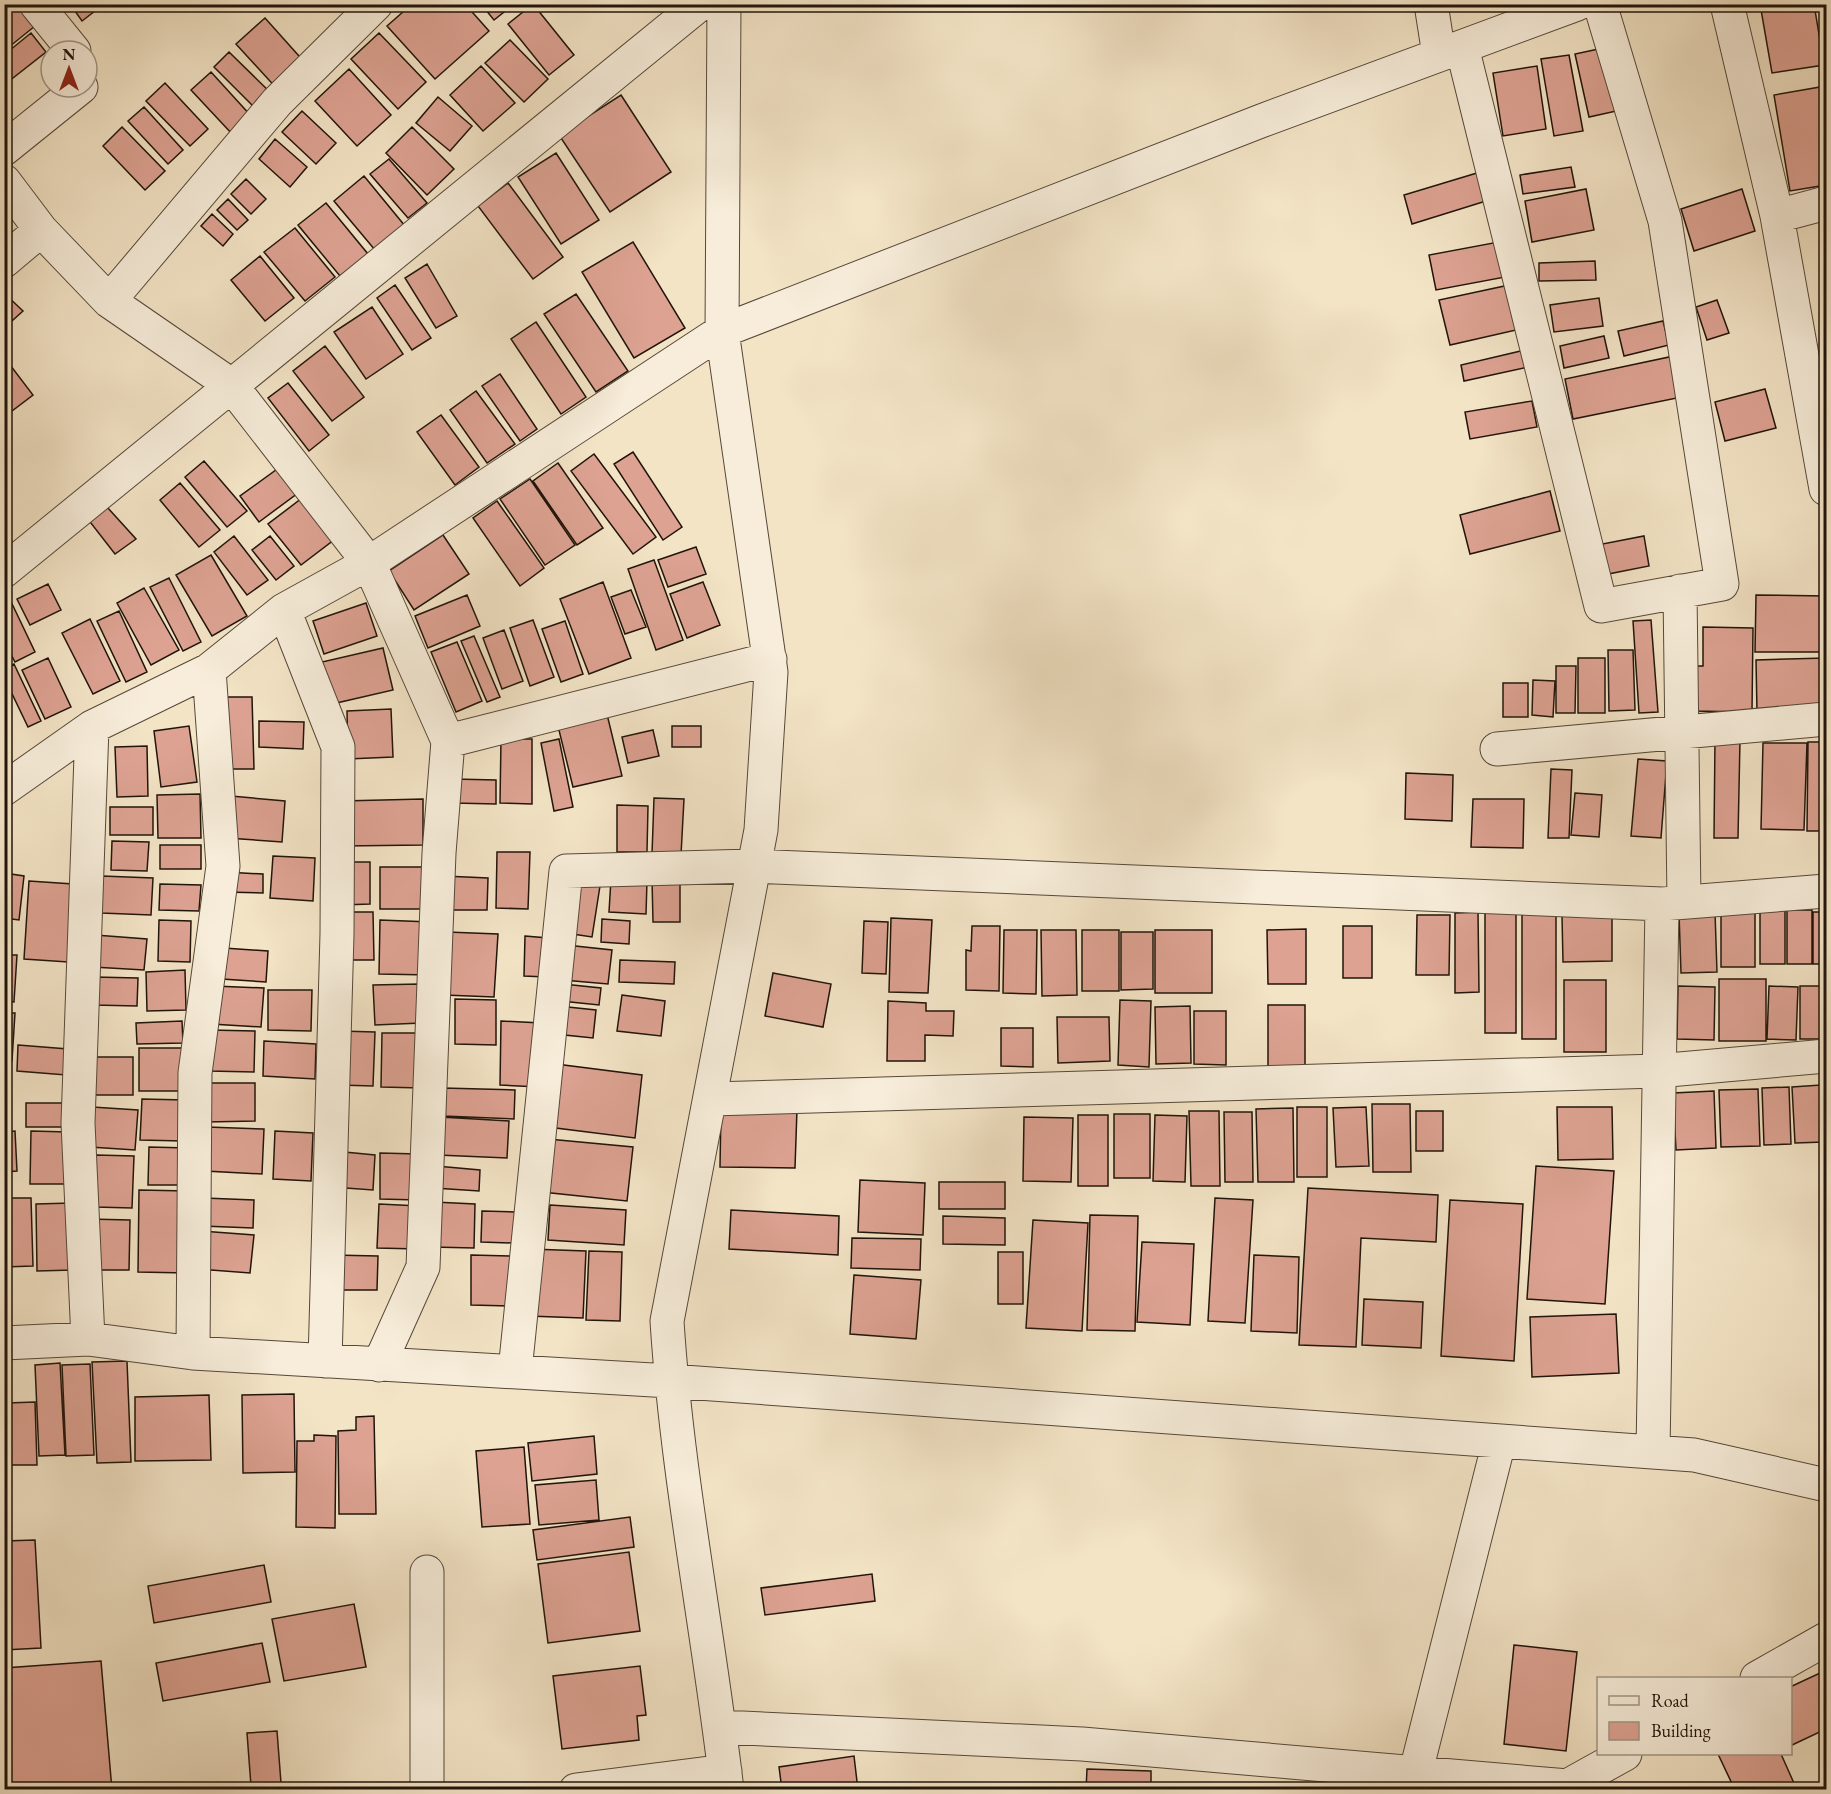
<svg xmlns="http://www.w3.org/2000/svg" width="1831" height="1794" font-family="'EB Garamond',serif">
<style>
.building{fill:#dda292;stroke:#20140a;stroke-width:1.5}
.lines{fill:none;stroke-linecap:round;stroke-linejoin:round}
.minor-casing{stroke:#554839;stroke-width:35}
.minor{stroke:#f7edda;stroke-width:33}
</style>
<rect width="100%" height="100%" fill="#f3e4c6"/>
<filter id="stains"><feTurbulence type="fractalNoise" baseFrequency=".00333" numOctaves="4"/><feColorMatrix values="0 0 0 0 .2 0 0 0 0 .09 0 0 0 0 .02 0 0 0 .5 -.17"/></filter>
<radialGradient id="worn" r=".72"><stop offset=".6" stop-color="#630" stop-opacity="0"/><stop offset="1" stop-color="#630" stop-opacity=".3"/></radialGradient>
<!-- building -->
<path class="building" d="M70 4H104L82 21Z
M412 4H465L489 31 435 79 387 26Z
M481 4H514L494 20Z
M533 4 574 55 549 75 508 24Z
M1760 4H1814L1824 65 1772 73Z
M18 6 35 26 4 51V17Z
M265 18 307 65 279 91 236 44Z
M31 33 46 52 4 85V55Z
M379 33 426 82 398 109 351 59Z
M510 40 548 79 524 102 485 63Z
M1608 47 1621 110 1589 117 1575 54Z
M229 52 275 97 260 113 214 67Z
M1569 55 1583 131 1554 136 1541 59Z
M481 66 515 103 483 131 450 95Z
M1537 66 1546 129 1503 136 1493 73Z
M349 69 391 115 357 146 315 101Z
M211 72 252 117 233 135 191 90Z
M165 83 208 129 190 146 146 101Z
M1826 86V185L1790 191 1774 95Z
M621 95 671 172 610 212 559 135Z
M438 97 472 126 450 151 416 123Z
M144 107 183 150 168 164 128 121Z
M302 111 336 143 316 164 282 132Z
M122 127 165 171 145 190 103 146Z
M412 127 454 169 427 195 386 153Z
M275 139 307 167 290 187 259 159Z
M556 153 599 220 561 244 518 177Z
M389 159 427 203 408 218 370 174Z
M1571 167 1575 187 1523 194 1520 175Z
M1477 173 1486 201 1412 224 1404 195Z
M364 176 405 226 375 250 334 201Z
M246 179 266 199 251 214 231 194Z
M508 183 563 257 533 279 478 206Z
M1586 189 1594 230 1532 242 1525 201Z
M1742 189 1755 231 1694 251 1681 209Z
M228 199 248 220 237 230 217 210Z
M326 203 368 254 340 276 298 225Z
M212 214 233 234 223 246 201 226Z
M295 228 335 277 305 301 264 252Z
M1509 240 1516 275 1436 290 1429 255Z
M633 242 685 328 634 358 582 272Z
M260 256 294 298 265 321 231 280Z
M1595 261 1596 280 1539 281V263Z
M427 264 457 316 436 328 405 278Z
M1514 284 1525 328 1450 345 1439 300Z
M395 285 431 338 412 350 377 298Z
M4 293 23 311 4 328Z
M576 294 628 371 596 392 544 314Z
M1599 298 1603 326 1554 332 1550 305Z
M1717 300 1729 333 1707 340 1696 307Z
M372 307 403 354 366 379 334 332Z
M1663 321 1669 345 1624 356 1618 331Z
M536 322 586 397 561 414 511 339Z
M1604 336 1609 358 1564 368 1560 346Z
M325 346 364 397 332 421 293 371Z
M1525 350 1528 367 1464 381 1461 365Z
M1674 356 1682 397 1573 419 1565 379Z
M4 357 33 395 4 417Z
M500 374 537 429 520 441 482 386Z
M288 383 329 435 309 451 268 398Z
M1765 389 1776 428 1725 441 1715 402Z
M476 391 515 444 487 463 450 410Z
M1532 401 1537 427 1470 439 1465 412Z
M441 415 479 467 455 485 417 432Z
M633 452 682 527 663 540 614 464Z
M594 454 656 537 633 554 571 471Z
M204 461 247 511 227 527 185 477Z
M558 463 603 528 577 545 533 481Z
M280 467 298 493 259 522 240 496Z
M530 479 575 545 545 565 500 499Z
M180 483 220 530 199 547 160 500Z
M1550 491 1560 531 1470 554 1460 515Z
M306 495 339 536 301 565 268 524Z
M497 501 544 568 520 586 473 518Z
M107 507 136 539 115 554 87 518Z
M443 535 469 574 414 610 389 571Z
M234 536 268 580 247 595 214 552Z
M270 536 294 566 276 580 252 550Z
M1644 536 1649 566 1598 576 1592 546Z
M696 547 706 574 668 587 658 560Z
M211 555 247 616 212 636 176 575Z
M654 560 683 640 656 650 628 569Z
M169 578 201 642 183 651 150 587Z
M603 582 631 658 589 674 560 599Z
M703 582 720 625 687 638 670 594Z
M48 584 61 610 30 625 17 599Z
M4 587 35 652 15 662 4 641Z
M144 588 179 650 151 665 117 603Z
M631 590 646 627 625 634 611 597Z
M467 595 480 626 428 648 415 616Z
M1756 595 1826 596V652H1755Z
M366 603 377 636 324 654 313 621Z
M119 611 147 672 126 682 97 621Z
M90 619 120 681 93 694 62 633Z
M533 620 554 677 530 686 510 628Z
M1651 620 1658 712 1639 713 1633 621Z
M565 621 583 674 561 682 542 629Z
M1703 627 1753 628 1752 712 1690 711 1691 666H1703Z
M504 630 523 681 502 689 483 638Z
M474 636 500 697 487 702 461 641Z
M457 642 482 701 456 712 431 652Z
M383 648 393 690 332 704 322 662Z
M1608 650H1633L1635 710 1609 711Z
M48 658 71 707 45 719 22 670Z
M1578 658H1605V713H1578Z
M1826 658V711L1757 712 1756 660Z
M14 664 41 721 28 727 4 677V669Z
M1556 666H1576L1575 713H1556Z
M1533 680 1555 681 1553 717 1532 715Z
M1503 683H1528V717H1503Z
M227 697H252L254 769H229Z
M605 706 622 776 573 787 556 718Z
M391 709 393 757 348 759 347 711Z
M259 721 304 722 303 749 259 747Z
M189 726 197 782 161 787 154 731Z
M672 726H701V747H672Z
M653 730 659 756 628 763 622 737Z
M501 739H532V804L500 803Z
M559 739 573 807 554 811 541 743Z
M1715 739 1740 740 1738 838H1714Z
M1808 742H1826V831H1807Z
M1763 743H1807L1804 830 1761 829Z
M147 746 148 796 117 797 115 747Z
M1638 759 1667 761 1661 838 1631 836Z
M1551 769 1572 770 1569 838H1548Z
M1406 773 1453 775 1452 821 1405 819Z
M453 779 496 780V804L453 803Z
M1575 793 1602 795 1599 837 1571 835Z
M200 794 201 838H158L157 795Z
M231 796 285 801 282 842 227 838Z
M654 798 684 799 681 855 652 854Z
M423 799V845L343 846 342 801Z
M1473 799H1524L1523 848 1471 847Z
M617 805 648 806 647 852H617Z
M110 807H153V835H110Z
M112 841 149 842 147 871 111 870Z
M160 845H201V869H160Z
M497 852H530L528 909 496 908Z
M273 856 315 858 313 901 270 898Z
M341 862H370V904L342 905Z
M380 867H427V909H380Z
M225 872 263 874V893L225 892Z
M4 873 24 876 19 920 4 918Z
M102 876 153 878 151 915 101 913Z
M444 876 488 878 487 910H443Z
M611 879 647 881 646 914 609 912Z
M652 879H680V922H653Z
M29 881 73 884 68 962 24 959Z
M574 882 600 886 592 937 566 933Z
M160 884 201 885 199 911 159 910Z
M1485 909H1516V1033H1485Z
M1760 910H1785V964H1760Z
M1787 910H1812V964H1787Z
M1522 911H1556V1039H1522Z
M1721 911H1755V967H1721Z
M345 912H373L374 960H346Z
M1478 912 1479 992 1455 993V913Z
M1715 912 1717 972 1681 973 1679 913Z
M1813 912H1826V964H1813Z
M1417 915H1450L1449 975H1416Z
M1562 916H1612V961L1563 962Z
M891 918 932 920 928 993 889 992Z
M602 919 630 921 629 944 601 942Z
M159 920 191 921 190 962 158 961Z
M380 920 431 922 430 975 379 974Z
M864 921 888 922 886 974 862 973Z
M972 926H1000L999 991 966 990V950L971 951Z
M1343 926H1372V978H1343Z
M1306 929V984H1268L1267 930Z
M1004 930H1037L1036 994 1003 993Z
M1041 930H1076L1077 995 1042 996Z
M1082 930H1119V991H1082Z
M1155 930H1212V993H1155Z
M447 932 498 934 494 997 444 995Z
M1121 932H1153V989L1121 990Z
M95 935 147 939 144 970 93 967Z
M525 936 548 938 546 977 524 976Z
M566 945 612 950 608 984 563 980Z
M224 948 268 951 266 982 222 979Z
M4 955H17L14 1002 4 1001Z
M620 960 675 962 674 984 619 982Z
M185 970 186 1010 147 1011 146 972Z
M773 973 831 984 823 1027 765 1016Z
M94 977 138 978 137 1006 93 1005Z
M1719 979H1766V1041H1719Z
M1564 980H1606V1052H1564Z
M419 984 421 1023 375 1025 373 985Z
M563 984 601 988 599 1005 561 1001Z
M214 986 264 988 261 1027 211 1024Z
M1678 986 1715 987 1714 1040 1677 1039Z
M1769 986 1798 987 1796 1040 1767 1039Z
M1800 986H1826V1039H1800Z
M268 990H312L311 1031 268 1030Z
M622 995 665 1001 661 1036 617 1031Z
M455 999 496 1000V1045L455 1044Z
M1120 1000 1151 1001 1149 1067 1118 1065Z
M888 1001 926 1003V1011H954L953 1036 925 1035V1061H887Z
M1268 1005H1305V1068H1268Z
M558 1006 596 1010 593 1038 555 1034Z
M1190 1006 1191 1063 1156 1064 1155 1007Z
M1194 1011H1226V1065L1194 1064Z
M4 1013H15L12 1061 4 1060Z
M1057 1017H1109L1110 1061 1058 1063Z
M182 1021 183 1043 137 1044 136 1023Z
M501 1021 541 1023 539 1087 500 1085Z
M1001 1028H1033V1067L1001 1066Z
M209 1030 255 1031 254 1072 209 1071Z
M340 1031 375 1032 373 1086 339 1085Z
M382 1033H423L422 1088 381 1087Z
M264 1041 316 1044 315 1079 263 1076Z
M18 1045 68 1049 66 1075 17 1071Z
M139 1048H184V1091H139Z
M94 1057H133V1095H94Z
M556 1064 642 1075 635 1138 548 1127Z
M206 1083H255V1121L206 1122Z
M1821 1085 1824 1142 1795 1143 1792 1087Z
M1789 1087 1791 1144 1764 1145 1762 1088Z
M443 1088 515 1090 514 1119 443 1116Z
M4 1089H9L8 1107H4Z
M1758 1089 1760 1146 1721 1147 1719 1090Z
M1714 1091 1716 1148 1676 1150 1673 1093Z
M142 1099 185 1100 183 1141 140 1140Z
M26 1103H67V1127H26Z
M1372 1104H1410L1411 1172H1373Z
M92 1107 138 1110 135 1150 90 1147Z
M1297 1107H1327V1177H1297Z
M1366 1107 1369 1166 1336 1167 1333 1108Z
M1557 1107H1612L1613 1159 1558 1160Z
M721 1108 797 1109 795 1168 720 1167Z
M1293 1108 1294 1182H1258L1256 1109Z
M1189 1111H1219L1220 1186H1191Z
M1416 1111H1443V1151H1416Z
M1224 1112H1252L1253 1182H1225Z
M1114 1114H1150V1178H1114Z
M1078 1115H1108V1186H1078Z
M1155 1115 1187 1116 1185 1182 1153 1181Z
M440 1117 509 1121 507 1158 438 1155Z
M1024 1117 1073 1118 1071 1182 1023 1181Z
M207 1127 264 1129 262 1174 205 1171Z
M15 1131 17 1171 4 1172V1132Z
M31 1131 68 1132 67 1184H30Z
M275 1131 313 1133 311 1181 273 1179Z
M548 1139 633 1147 627 1201 542 1192Z
M149 1147 188 1148 187 1185H148Z
M334 1151 375 1155 373 1190 332 1187Z
M380 1153 418 1154V1200L380 1199Z
M96 1155 134 1156 132 1208 95 1207Z
M436 1166 480 1170 479 1191 434 1188Z
M1536 1166 1614 1171 1605 1304 1527 1299Z
M860 1180 925 1183 923 1235 858 1232Z
M939 1182H1005V1209H939Z
M1308 1188 1438 1195 1436 1242 1361 1238 1356 1347 1299 1345Z
M139 1190 188 1191 187 1273 138 1272Z
M4 1198H31L33 1266 4 1267Z
M204 1198 254 1200 253 1228 202 1226Z
M1215 1198 1253 1200 1245 1323 1208 1321Z
M1450 1200 1523 1204 1514 1361 1441 1356Z
M434 1202 475 1204 474 1248 432 1247Z
M72 1203 73 1270 37 1271 36 1204Z
M379 1204 419 1206 418 1249 377 1248Z
M550 1205 626 1210 624 1245 548 1240Z
M731 1210 839 1216 838 1255 729 1249Z
M482 1211 515 1212 514 1243 481 1242Z
M1090 1215 1138 1216 1135 1331 1087 1330Z
M943 1216 1005 1218V1245L943 1244Z
M88 1219 130 1220 129 1270H87Z
M1033 1220 1088 1223 1082 1331 1026 1328Z
M201 1231 254 1235 250 1273 198 1269Z
M852 1238 921 1239 920 1270 851 1268Z
M1142 1242 1194 1244 1190 1325 1137 1322Z
M530 1249 586 1251 583 1318 528 1316Z
M589 1251 622 1252 620 1321 586 1320Z
M998 1252H1023V1304H998Z
M332 1255 378 1256 377 1290H332Z
M471 1255 513 1256 512 1306 471 1305Z
M1254 1255 1299 1257 1297 1333 1251 1331Z
M854 1275 921 1280 916 1339 850 1334Z
M1364 1299 1423 1302 1421 1348 1362 1345Z
M1616 1314 1619 1373 1532 1377 1530 1317Z
M127 1361 131 1462 97 1463 92 1362Z
M60 1363 65 1455 39 1456 35 1365Z
M90 1364 94 1455 66 1456 62 1365Z
M294 1394 295 1472 243 1473 242 1395Z
M209 1395 211 1460 135 1461V1397Z
M35 1402 37 1465H9L7 1403Z
M374 1416 376 1514H339L338 1431 356 1430V1417Z
M314 1435 336 1436 335 1528 296 1527 297 1441H314Z
M594 1436 597 1474 532 1481 528 1443Z
M524 1447 530 1524 482 1527 476 1451Z
M596 1480 599 1520 539 1525 535 1485Z
M630 1517 634 1547 537 1560 533 1530Z
M35 1540 41 1648 4 1650V1541Z
M629 1552 640 1631 548 1643 538 1564Z
M264 1565 271 1602 154 1623 148 1586Z
M872 1574 875 1601 765 1615 761 1588Z
M354 1604 366 1667 284 1681 272 1619Z
M262 1643 270 1682 163 1701 156 1663Z
M1514 1645 1577 1652 1566 1751 1504 1744Z
M101 1661 112 1790H4V1668Z
M640 1666 646 1715 637 1716 639 1740 562 1749 553 1676Z
M1820 1673 1826 1686V1729L1790 1746V1687Z
M277 1731 281 1783 251 1786 247 1733Z
M1718 1754H1781L1797 1790H1735Z
M854 1756 858 1790H782L779 1767Z
M1087 1769 1151 1771V1790H1086Z"/>
<g class="lines">
<!-- minor casing -->
<g class="minor-casing">
<path id="minor" d="M36 4 74 51
M724 4 722 331 771 672 761 830 667 1321C677 1477 709 1634 727 1790
M1431 4 1439 55
M1727 4 1777 216
M1462 47 1601 606 1722 584 1665 221 1600 4
M4 149 81 87
M4 181 41 230 4 261
M1826 203 1777 216 1826 489
M41 230 109 301 231 385 369 563 448 741
M109 301 277 102 376 4
M4 571 700 4
M1680 591 1684 902
M284 610 338 747 337 934 325 1361
M1497 749 1826 719
M4 789 92 727 209 670 284 610 369 563 722 331 1261 121 1577 4
M711 1099 1657 1071 1826 1056
M88 1339 78 1123 92 727
M4 1343 88 1339 193 1353 670 1381 1694 1455 1826 1485
M193 1353 195 1073 223 866 209 670
M379 1365 423 1267 439 853 448 741 770 659
M515 1371 566 871 752 866 1662 904 1826 891
M1653 1452 1662 904
M1757 1678 1826 1639
M721 1727 1082 1744 1568 1786
M1416 1771 1499 1442
M427 1790V1572
M576 1790 725 1771
M1560 1790 1625 1754"/>
</g>
<!-- minor -->
<use href="#minor" class="minor"/>
</g>
<!-- margin -->
<rect width="1831" height="1794" fill="none" stroke="#f3e4c6" stroke-width="24"/>
<rect x="6" y="6" width="1819" height="1782" fill="none" stroke="#20140a" stroke-width="3"/>
<rect x="12" y="12" width="1807" height="1770" fill="none" stroke="#20140a" stroke-width="1.5"/>
<!-- legend -->
<rect x="1597" y="1677" width="195" height="78" fill="#f7edda" stroke="#a19687" stroke-width="1.5"/>
<rect x="1609" y="1696" width="30" height="9" fill="#f7edda" stroke="#a19687" stroke-width="1.5"/>
<text x="1651" y="1707" font-size="18" fill="#20140a">Road</text>
<rect x="1609" y="1722" width="30" height="18" fill="#dda292" stroke="#a19687" stroke-width="1.5"/>
<text x="1651" y="1737" font-size="18" fill="#20140a">Building</text>
<!-- north arrow -->
<g transform="translate(69 69)"><circle r="28" fill="#f7edda" stroke="#a19687" stroke-width="1.5"/>
<path d="M0-4.5L10 22L0 15L-10 22Z" fill="#8f2418"/>
<text y="-9" font-size="16" font-weight="bold" text-anchor="middle" fill="#20140a">N</text>
</g>
<rect width="100%" height="100%" filter="url(#stains)"/>
<rect width="100%" height="100%" fill="url(#worn)"/>
</svg>
